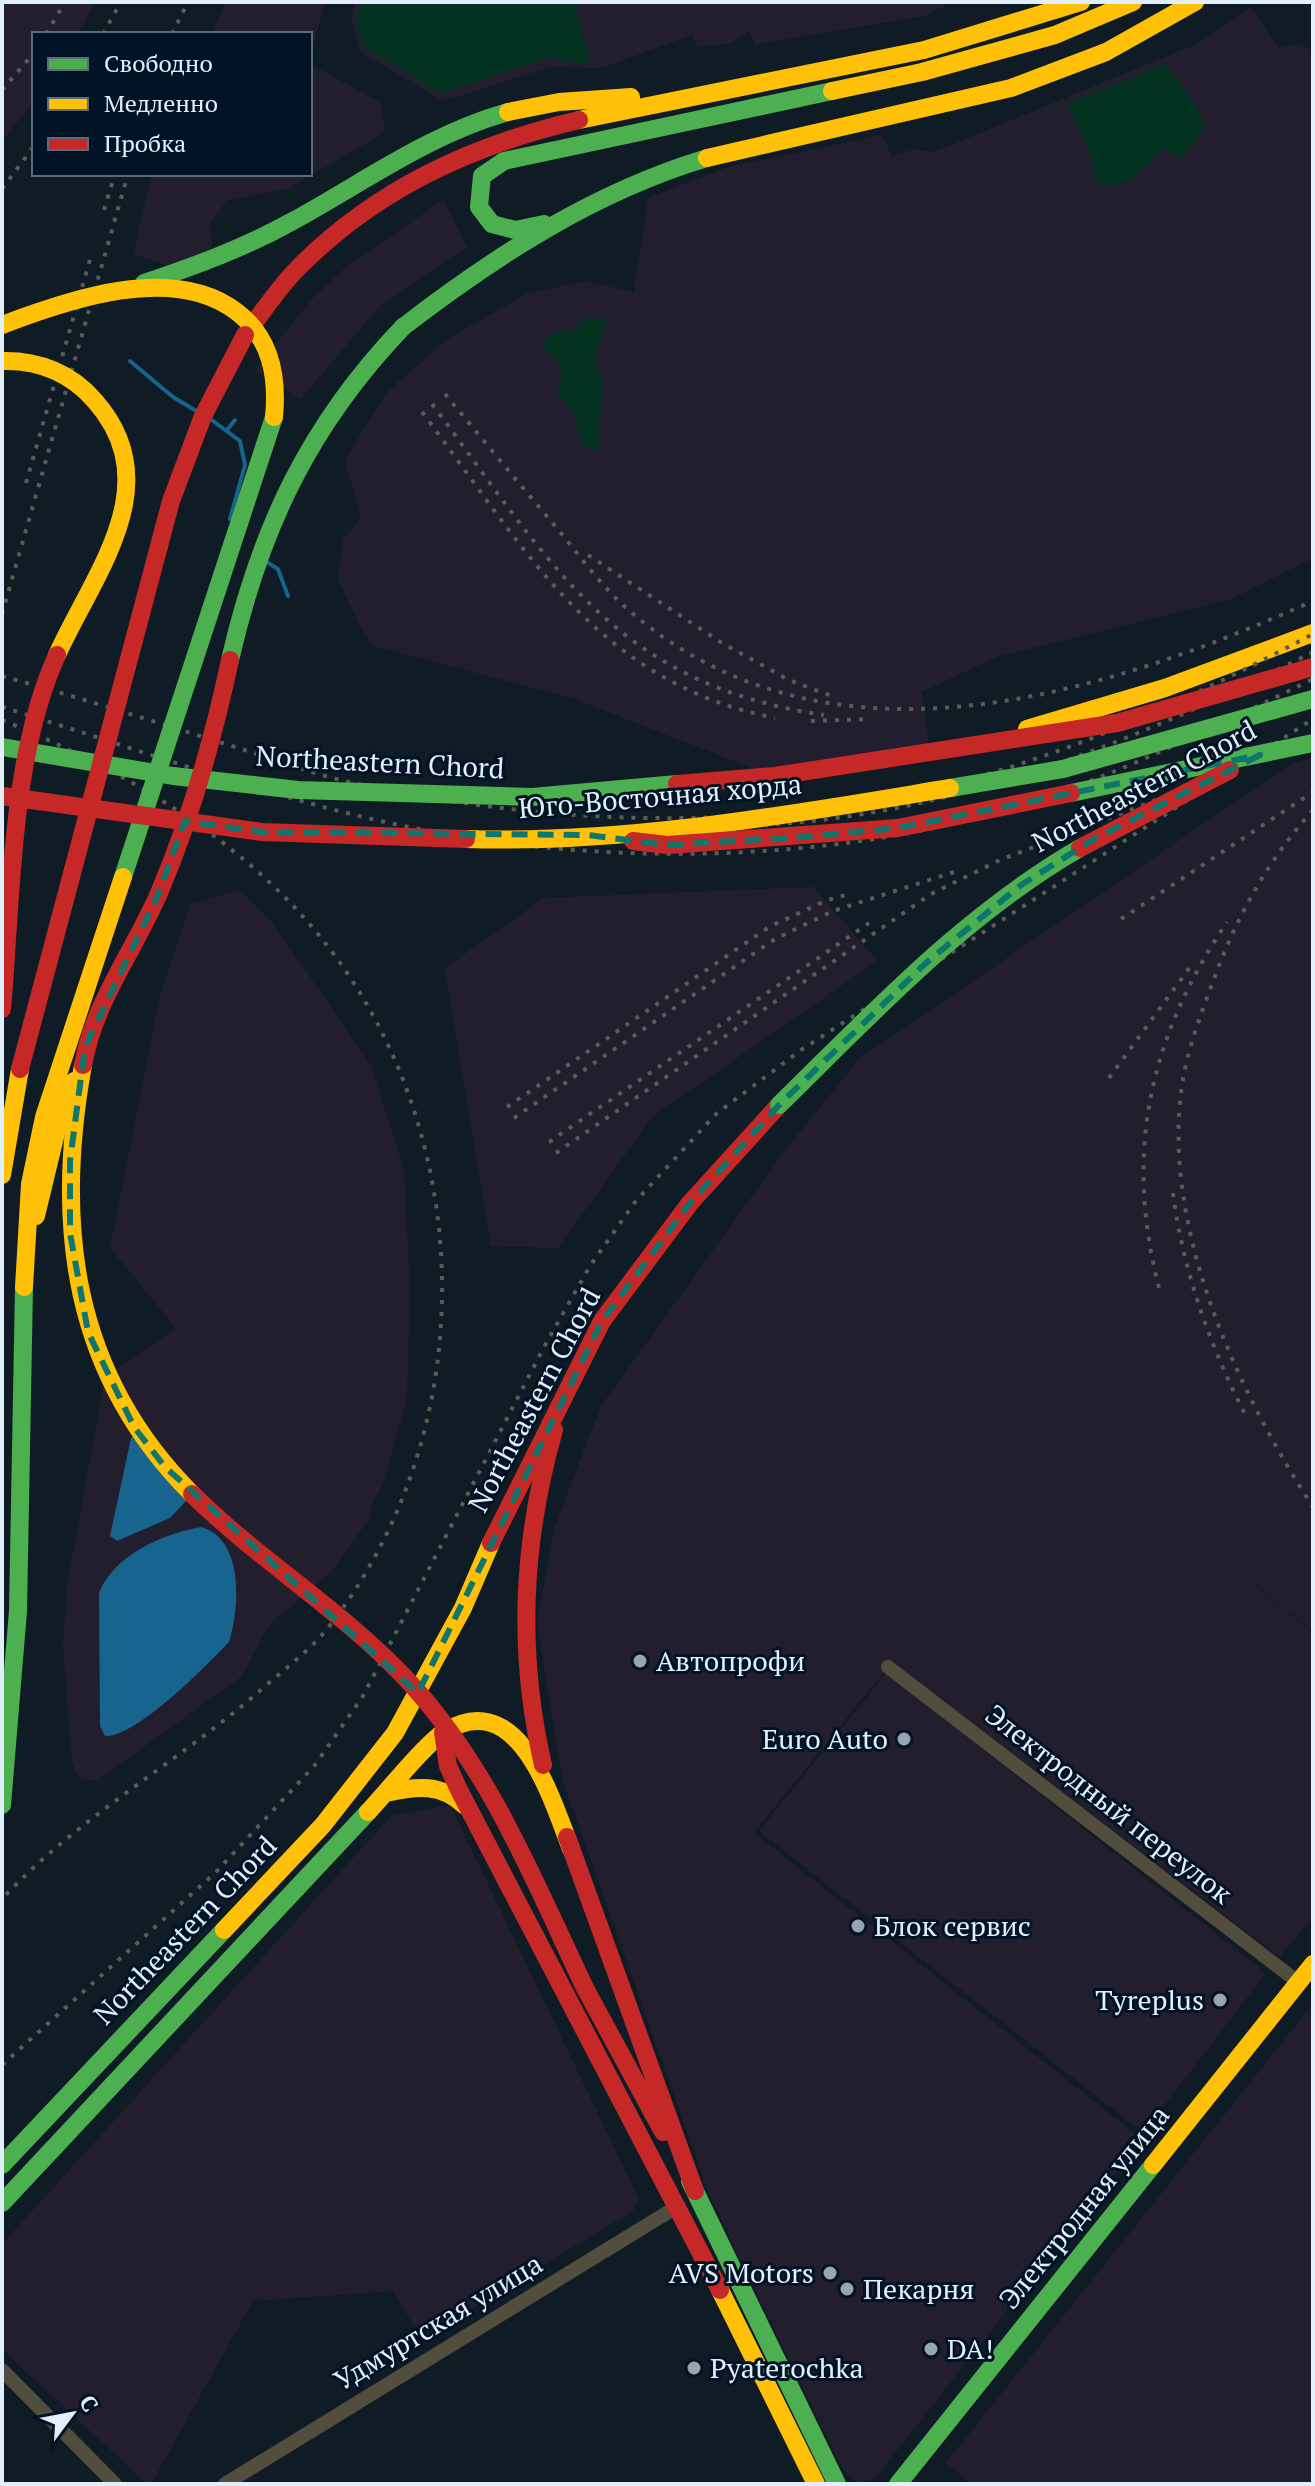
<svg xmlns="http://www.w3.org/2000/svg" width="1315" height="2486" font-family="'PT Serif',serif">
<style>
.industrial{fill:#231e2d}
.green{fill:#033220}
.water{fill:#17648e}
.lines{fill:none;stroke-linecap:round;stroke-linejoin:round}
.stream{stroke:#17648e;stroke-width:4}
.street{stroke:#524e3d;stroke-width:14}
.fast{stroke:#4caf50;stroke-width:18}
.slow{stroke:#ffc107;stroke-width:18}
.jam{stroke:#c62828;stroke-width:18}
.rail{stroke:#5a5c55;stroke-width:4;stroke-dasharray:4 8;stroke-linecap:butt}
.fast-bridge{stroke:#4caf50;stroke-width:18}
.slow-bridge{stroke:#ffc107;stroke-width:18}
.jam-bridge{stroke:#c62828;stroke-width:18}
.marked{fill:none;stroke:#0f766e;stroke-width:6;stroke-dasharray:16 10;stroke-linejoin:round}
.poi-dot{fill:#98a5b0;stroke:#011324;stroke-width:3}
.labels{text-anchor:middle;stroke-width:6;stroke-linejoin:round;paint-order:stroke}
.street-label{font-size:28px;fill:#e1effb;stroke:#011324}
.poi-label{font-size:28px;fill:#e1effb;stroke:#011324;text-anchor:start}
</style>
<rect width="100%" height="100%" fill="#101c25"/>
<!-- industrial -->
<path class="industrial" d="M2 2H96L77 34H34V101L2 141Z
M226 2H325L310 55V34H212Z
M355 2H952L924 16 755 44 749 30 732 43 698 47 692 35 601 68 550 67 443 101 360 52 351 20Z
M1250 7 1279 48 1301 44 1313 51V558L1229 600 996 657 922 692 930 754 762 772 572 698 373 646 363 632 338 580 343 540 361 517 345 460 386 393 446 340 526 294 585 281 634 292 648 198 728 167 882 135 892 156 915 149 934 152 1199 43Z
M310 64 380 102 385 132 288 189 227 200 210 224 212 250 196 275 133 254 152 174H310Z
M443 200 467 247 378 308 300 400 255 370 313 298 346 267Z
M1313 757V1632L1214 1548 1313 1634V1917L1280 1957 892 1662 754 1833 1142 2139 876 2477 860 2483 850 2478 839 2462 710 2197 563 1781 537 1622 554 1529 601 1406 786 1149 859 1059 1291 764Z
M814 887 877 961 652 1117 558 1248 491 1246 445 968 544 898Z
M240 890 272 922 371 1065 404 1170 410 1287 407 1397 383 1485 370 1506 371 1516 335 1568 269 1625 242 1676 98 1780 81 1781 72 1763 63 1644 67 1586 105 1377 176 1328 110 1248 160 996 190 904Z
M886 1673 1266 1973 1143 2133 759 1831Z
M450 1805 639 2199 633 2211 422 2338 392 2291 253 2301 151 2484H147L2 2349V2244L392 1815Z
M1313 2004V2484H971L946 2463Z"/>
<!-- green -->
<path class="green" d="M361 2H580L576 12 590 58 585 64 546 58 442 94 365 48 356 21Z
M1165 64C1180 86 1199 103 1205 128L1180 159 1163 149C1141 171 1131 190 1097 185L1090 153 1067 104Z
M587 317 607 320 594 359 603 379 598 452 582 445 572 409 557 395C565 372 562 361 541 347L553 333 574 330Z"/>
<!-- water -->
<path class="water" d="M137 1430 187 1500 170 1518 117 1541 110 1536 131 1438Z
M201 1527C244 1539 240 1607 229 1642 207 1665 136 1738 105 1736L100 1726 99 1593C114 1555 162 1534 201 1527Z"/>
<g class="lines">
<!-- stream -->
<path class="stream" d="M130 361 173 397 198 412
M209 418 240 441 245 465 230 519
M227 430 235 420
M265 561 278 569 288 596"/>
<!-- street -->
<path class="street" d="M888 1667 1298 1982
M2 2370 115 2484
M225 2484 678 2206"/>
<!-- fast -->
<path class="fast" d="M544 224 515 230 492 224 479 207 482 176 504 161 832 91
M144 283C195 266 244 248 291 222 363 183 427 135 508 112
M403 327C495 256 594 192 707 158
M2 1805 18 1611 24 1287
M2 2165 224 1930
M690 2181 837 2484
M2 2203 368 1812
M898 2484 1153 2165"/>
<!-- slow -->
<path class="slow" d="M832 91 922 72 1055 35 1133 2
M508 112 559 102 631 97
M579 120 924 50 1081 2
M707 158 1011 88 1106 52 1195 2
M1027 729 1165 688 1313 633
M2 1175 20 1069
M36 1216 56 1133 74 1081
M386 1793C416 1786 442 1783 465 1806
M368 1812C386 1793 425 1744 444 1732 519 1685 552 1800 571 1849
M224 1930 323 1825 395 1733 463 1608 491 1543
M1153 2165 1313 1964
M720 2290 816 2484"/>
<!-- jam -->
<path class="jam" d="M245 335C262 313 278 288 298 268 376 189 472 145 579 120
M491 1543 602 1321 690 1203 779 1105
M443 1732 448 1766 459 1790 720 2290
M543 1765C517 1651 522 1543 554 1430
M567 1837 695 2191
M585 1988 663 2132"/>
<!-- rail -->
<path class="rail" d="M46 34 65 2
M103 34 121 2
M172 34 188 2
M2 90 34 53
M2 189 34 146
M104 210 115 174
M445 394C483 440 522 487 561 533 581 558 601 585 624 606 823 784 1098 697 1313 601
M432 404C550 561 612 684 824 715
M422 412C525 548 595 682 775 718
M26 483 91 256
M588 555 722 643 789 680 837 698
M2 614 128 174
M2 676C81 698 159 723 238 748 274 759 312 774 349 782 544 825 752 834 947 785 1075 753 1196 696 1313 634
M2 707C142 750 284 804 429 831 623 868 857 862 1044 798 1137 766 1225 722 1313 679
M2 720C109 764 217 824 296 909 476 1101 492 1415 331 1624 312 1649 287 1667 263 1688 179 1762 79 1816 2 1899
M811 721 871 719
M1313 810C1269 859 1238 914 1215 976 1201 1014 1186 1052 1181 1092 1164 1233 1238 1392 1313 1507
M728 826C934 824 1132 744 1313 652
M1121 919 1313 792
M1109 1078 1193 963
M507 1107 769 927 825 901 852 893
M514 1118 775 939 833 911 954 872
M549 1142 872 921
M556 1153 931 894 1000 860 1208 780
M1173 1193C1183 1272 1211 1349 1248 1420
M1159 1288C1124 1152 1149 1038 1227 922
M2 2065 216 1872 315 1765 363 1696 544 1347 590 1266 635 1202 716 1114 801 1050 1313 719"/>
<!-- fast-bridge -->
<path class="fast-bridge" d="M230 660C260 529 309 425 403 327
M2 747 173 776 298 790 532 797 677 784
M950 788 1063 769 1313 699
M1071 793 1313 743
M123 877 274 417
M779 1105C874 1012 964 915 1080 848"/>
<!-- slow-bridge -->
<path class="slow-bridge" d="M2 325C70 299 174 263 237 312 271 338 278 376 274 417
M2 361C38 360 71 373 95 401 169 485 94 573 57 655
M466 839C628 844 792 814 950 788
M83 1065C54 1225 72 1374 192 1494
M24 1287 30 1184 44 1117 123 877"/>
<!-- jam-bridge -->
<path class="jam-bridge" d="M677 784 775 776 1117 723 1313 667
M2 796 262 832 466 839
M633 841 667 845 898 828 1071 793
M1080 848 1230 770
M2 1009C12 896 10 759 57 655
M83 1065C94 1002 134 951 159 893 191 818 213 740 230 660
M20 1069 171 501 203 416 245 335
M192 1494C261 1562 346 1613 411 1684 491 1771 535 1883 585 1988"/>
</g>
<!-- marked area -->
<path class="marked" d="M1260 755 1094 839 1021 885 927 962 779 1105 690 1203 602 1321 418 1693 165 1467 134 1427 88 1332 70 1233V1161L85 1047 157 897 185 821 262 832 587 835 667 845 799 837 898 828Z"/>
<!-- markers -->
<g class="poi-dot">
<circle cx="640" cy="1661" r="8"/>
<circle cx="904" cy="1739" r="8"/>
<circle cx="858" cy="1926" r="8"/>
<circle cx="1220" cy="2000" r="8"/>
<circle cx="830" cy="2273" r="8"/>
<circle cx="847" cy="2289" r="8"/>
<circle cx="931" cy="2349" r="8"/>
<circle cx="694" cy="2368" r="8"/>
</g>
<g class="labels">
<!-- street labels -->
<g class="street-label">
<text transform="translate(380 762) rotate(3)" y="10">Northeastern Chord</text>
<text transform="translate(1144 786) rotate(-28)" y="10">Northeastern Chord</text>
<text transform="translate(660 796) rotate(-5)" y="10">Юго-Восточная хорда</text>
<text transform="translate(534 1400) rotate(-62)" y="10">Northeastern Chord</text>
<text transform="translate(1109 1804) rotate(38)" y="10">Электродный переулок</text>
<text transform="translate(185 1930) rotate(-46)" y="10">Northeastern Chord</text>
<text transform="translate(1084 2207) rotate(-51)" y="10">Электродная улица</text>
<text transform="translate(438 2322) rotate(-31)" y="10">Удмуртская улица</text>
</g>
<!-- poi labels -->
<g class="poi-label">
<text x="656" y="1671">Автопрофи</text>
<text x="888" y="1749" text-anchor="end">Euro Auto</text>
<text x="874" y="1936">Блок сервис</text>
<text x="1204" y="2010" text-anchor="end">Tyreplus</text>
<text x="814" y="2283" text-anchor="end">AVS Motors</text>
<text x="863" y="2299">Пекарня</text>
<text x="947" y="2359">DA!</text>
<text x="710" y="2378">Pyaterochka</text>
</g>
</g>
<!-- border -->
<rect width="1315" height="2486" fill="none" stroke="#e1effb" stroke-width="8"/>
<!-- legend -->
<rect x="32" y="32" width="280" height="144" fill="#011324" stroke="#5b6b7a" stroke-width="2"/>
<rect x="48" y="58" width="40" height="12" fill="#4caf50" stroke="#5b6b7a" stroke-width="2"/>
<text x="104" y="72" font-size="24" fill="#e1effb">Свободно</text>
<rect x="48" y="98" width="40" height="12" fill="#ffc107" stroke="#5b6b7a" stroke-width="2"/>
<text x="104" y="112" font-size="24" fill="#e1effb">Медленно</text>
<rect x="48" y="138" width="40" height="12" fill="#c62828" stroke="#5b6b7a" stroke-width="2"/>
<text x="104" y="152" font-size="24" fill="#e1effb">Пробка</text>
<!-- north arrow -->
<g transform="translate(72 2414) rotate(58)" stroke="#011324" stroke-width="6" paint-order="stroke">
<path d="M0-6L14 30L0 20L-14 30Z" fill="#e1effb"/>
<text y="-12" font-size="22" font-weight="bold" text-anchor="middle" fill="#e1effb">С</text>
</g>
</svg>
